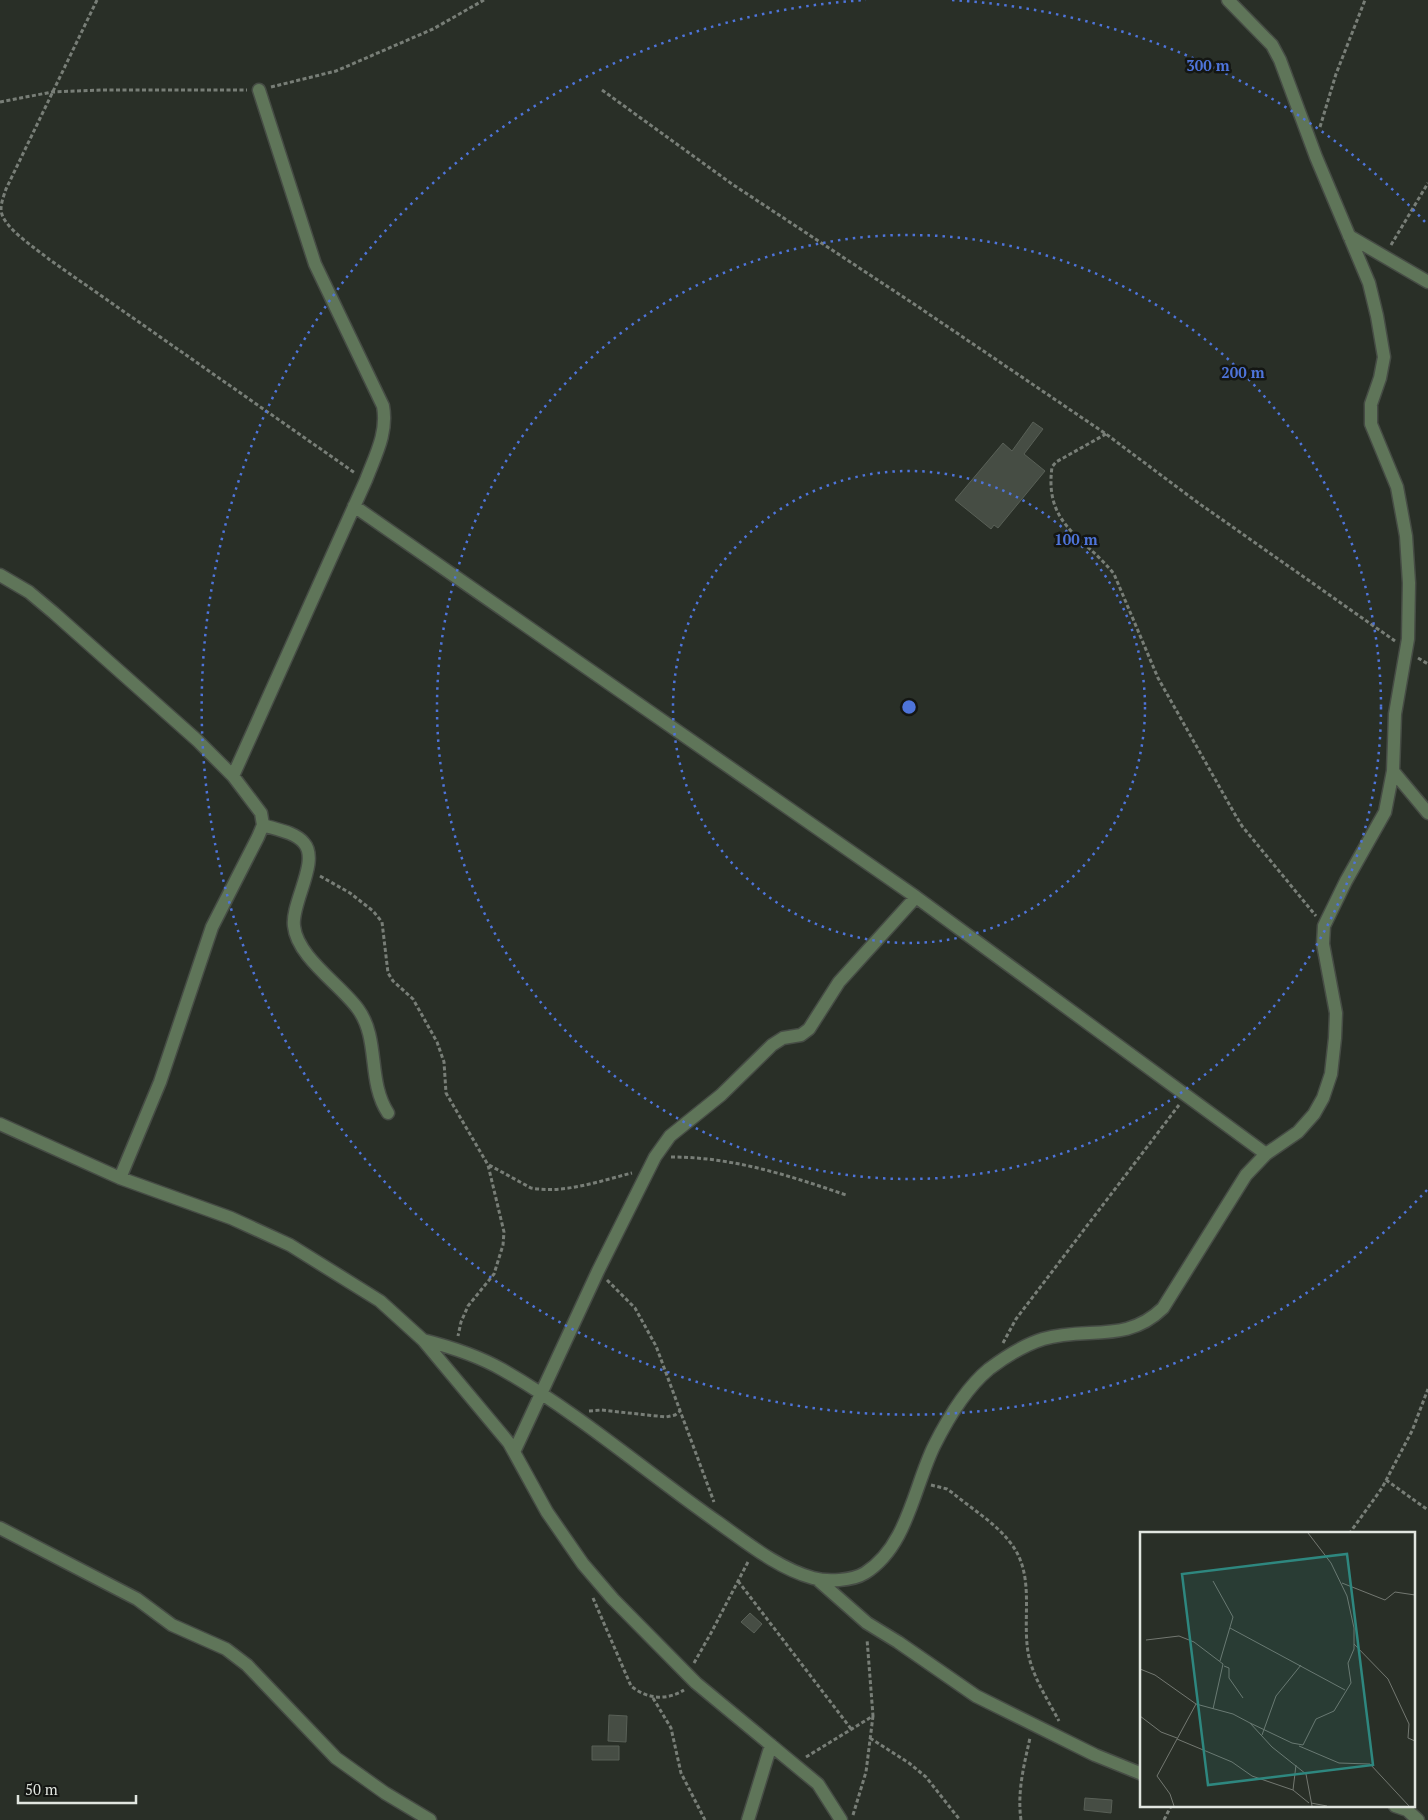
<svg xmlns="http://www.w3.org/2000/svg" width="1428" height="1820" font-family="'PT Serif',serif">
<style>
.building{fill:#464d44;stroke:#596057}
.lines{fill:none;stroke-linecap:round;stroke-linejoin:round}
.minor-casing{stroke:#464c45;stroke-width:15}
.path{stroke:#787e77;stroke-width:3;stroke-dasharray:4 2.5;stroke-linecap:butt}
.minor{stroke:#5f7559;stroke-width:12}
.ring{fill:none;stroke:#4e74da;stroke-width:2.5;stroke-dasharray:2.5 5}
.inset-road{fill:none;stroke:#737871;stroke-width:1}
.view{fill:#2e877f;fill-opacity:0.15;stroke:#2e877f;stroke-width:2.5}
.inset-edge{fill:none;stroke:#e1e6e0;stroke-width:2.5}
.centre{fill:#4e74da;stroke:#141613;stroke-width:2.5}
.ring-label{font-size:15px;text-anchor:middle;font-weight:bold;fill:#4e74da;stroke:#141613;stroke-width:5;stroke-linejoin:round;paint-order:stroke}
</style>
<rect width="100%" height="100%" fill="#292f27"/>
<!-- building -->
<path class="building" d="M1033 422 1043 429 1024 454 1045 471 998 528 994 525 991 529 955 500 1003 443 1012 451Z
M750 1613 762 1624 754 1633 741 1622Z
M609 1715 627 1716 626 1742 608 1741Z
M592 1746H619V1760H592Z
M1085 1798 1112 1800 1111 1813 1084 1810Z"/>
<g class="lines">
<!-- minor casing -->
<g class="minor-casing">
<path id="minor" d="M1349 236 1428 282
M354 506 916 897 1266 1154
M0 575 29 592 54 613 198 741 233 776 261 813 263 825 258 837 212 927 160 1082 120 1178
M1393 771 1428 813
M233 776 366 480C375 456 388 433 383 406L315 264 259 90
M263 825C275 829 295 832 304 843 320 861 291 903 294 926 297 957 341 985 358 1009 380 1039 367 1081 388 1113
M0 1124 120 1178 231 1218 290 1245 380 1301 423 1340 509 1443 547 1512 583 1564 613 1599 696 1683 818 1784 841 1820
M423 1340C451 1347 477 1355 503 1370 578 1413 645 1471 716 1521 746 1542 777 1568 813 1578 827 1582 852 1581 865 1573 907 1547 914 1487 934 1446 947 1420 966 1388 989 1369 1005 1357 1024 1345 1043 1339 1088 1326 1126 1344 1163 1308L1246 1175 1266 1154 1298 1132 1314 1114 1323 1098 1331 1074 1335 1038 1336 1013 1323 944 1324 926 1346 881 1385 812 1393 771 1395 714 1408 639 1409 583 1406 536 1397 487 1371 424V404L1380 378 1384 357 1377 316 1369 283 1316 157 1280 60 1272 45 1228 0
M514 1452 598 1271 655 1157 670 1136 721 1095 772 1045 783 1038 801 1035 809 1029 839 982 916 897
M0 1528 137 1599 172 1625 226 1649 247 1665 336 1758 385 1793 430 1820
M817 1579 867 1623 898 1642 976 1696 1095 1755 1142 1774
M1395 1806 1407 1810 1418 1820
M748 1820 771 1745"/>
</g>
<!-- path -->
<path class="path" d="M97 0 6 189C4 195 1 203 1 209 1 227 37 249 50 260L355 473
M271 87 336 71 433 29 484 0
M602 90 732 184 914 304 1106 434 1197 502 1395 641
M0 102 52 92 102 90H247
M1320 127 1336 74 1365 0
M1391 245 1428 183
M1106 434 1056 462 1052 467C1044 526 1084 536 1114 574L1158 678 1233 811 1242 826 1316 916
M1418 658 1428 664
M320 876 350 893 373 911 382 922 388 973 393 981 413 999 437 1042 444 1062 446 1093 488 1165 504 1232 503 1245 494 1274 468 1306 461 1322 458 1336
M671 1157C732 1157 788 1175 846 1195
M489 1165 531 1188C564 1194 600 1181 632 1173
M607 1280 635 1308 656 1346 714 1502
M1003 1343 1016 1319 1179 1105
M589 1411 601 1410 666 1417 675 1415 680 1411
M1386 1480 1428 1510
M931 1485 947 1489 954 1494C972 1509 995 1523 1009 1541 1036 1573 1022 1615 1028 1652 1032 1676 1048 1700 1059 1721
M1349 1534 1382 1488 1412 1431 1428 1389
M738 1581 852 1730
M593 1598 631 1686C647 1699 666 1701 684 1690
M694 1663 711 1633 749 1560
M653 1698 671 1728 681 1773 705 1820
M870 1738 909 1763 926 1777 960 1820
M806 1757 873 1716 867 1639
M853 1815 866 1772 873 1716
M1021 1820C1017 1792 1024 1765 1030 1738
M1164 1820 1171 1806"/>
<!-- minor -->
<use href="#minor" class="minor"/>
</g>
<!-- distance rings -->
<g class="ring">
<circle cx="909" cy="707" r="236"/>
<circle cx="909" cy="707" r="472"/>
<path d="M1427 1190A708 708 0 1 1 866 0M952 0A708 708 0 0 1 1427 224"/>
</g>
<!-- overview -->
<g transform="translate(1140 1532)">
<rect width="275" height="275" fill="#292f27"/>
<path class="inset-road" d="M73 49 93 85 80 129M202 51 245 68 255 60 275 63M90 96 205 158M6 108 39 104 54 110 83 132 73 177M214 112 248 147 269 192 268 206 275 209M84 134 89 136V146L103 166M0 137 15 143 56 172 93 182 110 191 132 215 166 242 172 274M0 184 21 200 37 206M110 191 152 211 163 213 176 187 194 179 211 151 208 131 214 117V96L207 64 191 31 168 1M122 203 136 164 161 133M37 207 92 230 112 244 153 258M159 214 199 231 230 232 269 274M156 233 153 258 169 271M171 271 187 274M34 274 30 262 17 244 56 172"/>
<path class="view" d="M207 22 233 233 68 253 42 42Z"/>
<rect width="275" height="275" class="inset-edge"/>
</g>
<circle cx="909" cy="707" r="8" class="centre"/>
<g class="ring-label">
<text x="1208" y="71">300 m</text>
<text x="1243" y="378">200 m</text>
<text x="1076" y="545">100 m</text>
</g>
<!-- scale -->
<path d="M18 1795v8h118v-8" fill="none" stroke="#e1e6e0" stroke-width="2.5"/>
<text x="25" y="1795" font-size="15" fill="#e1e6e0" stroke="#141613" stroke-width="4" paint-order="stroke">50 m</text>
</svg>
